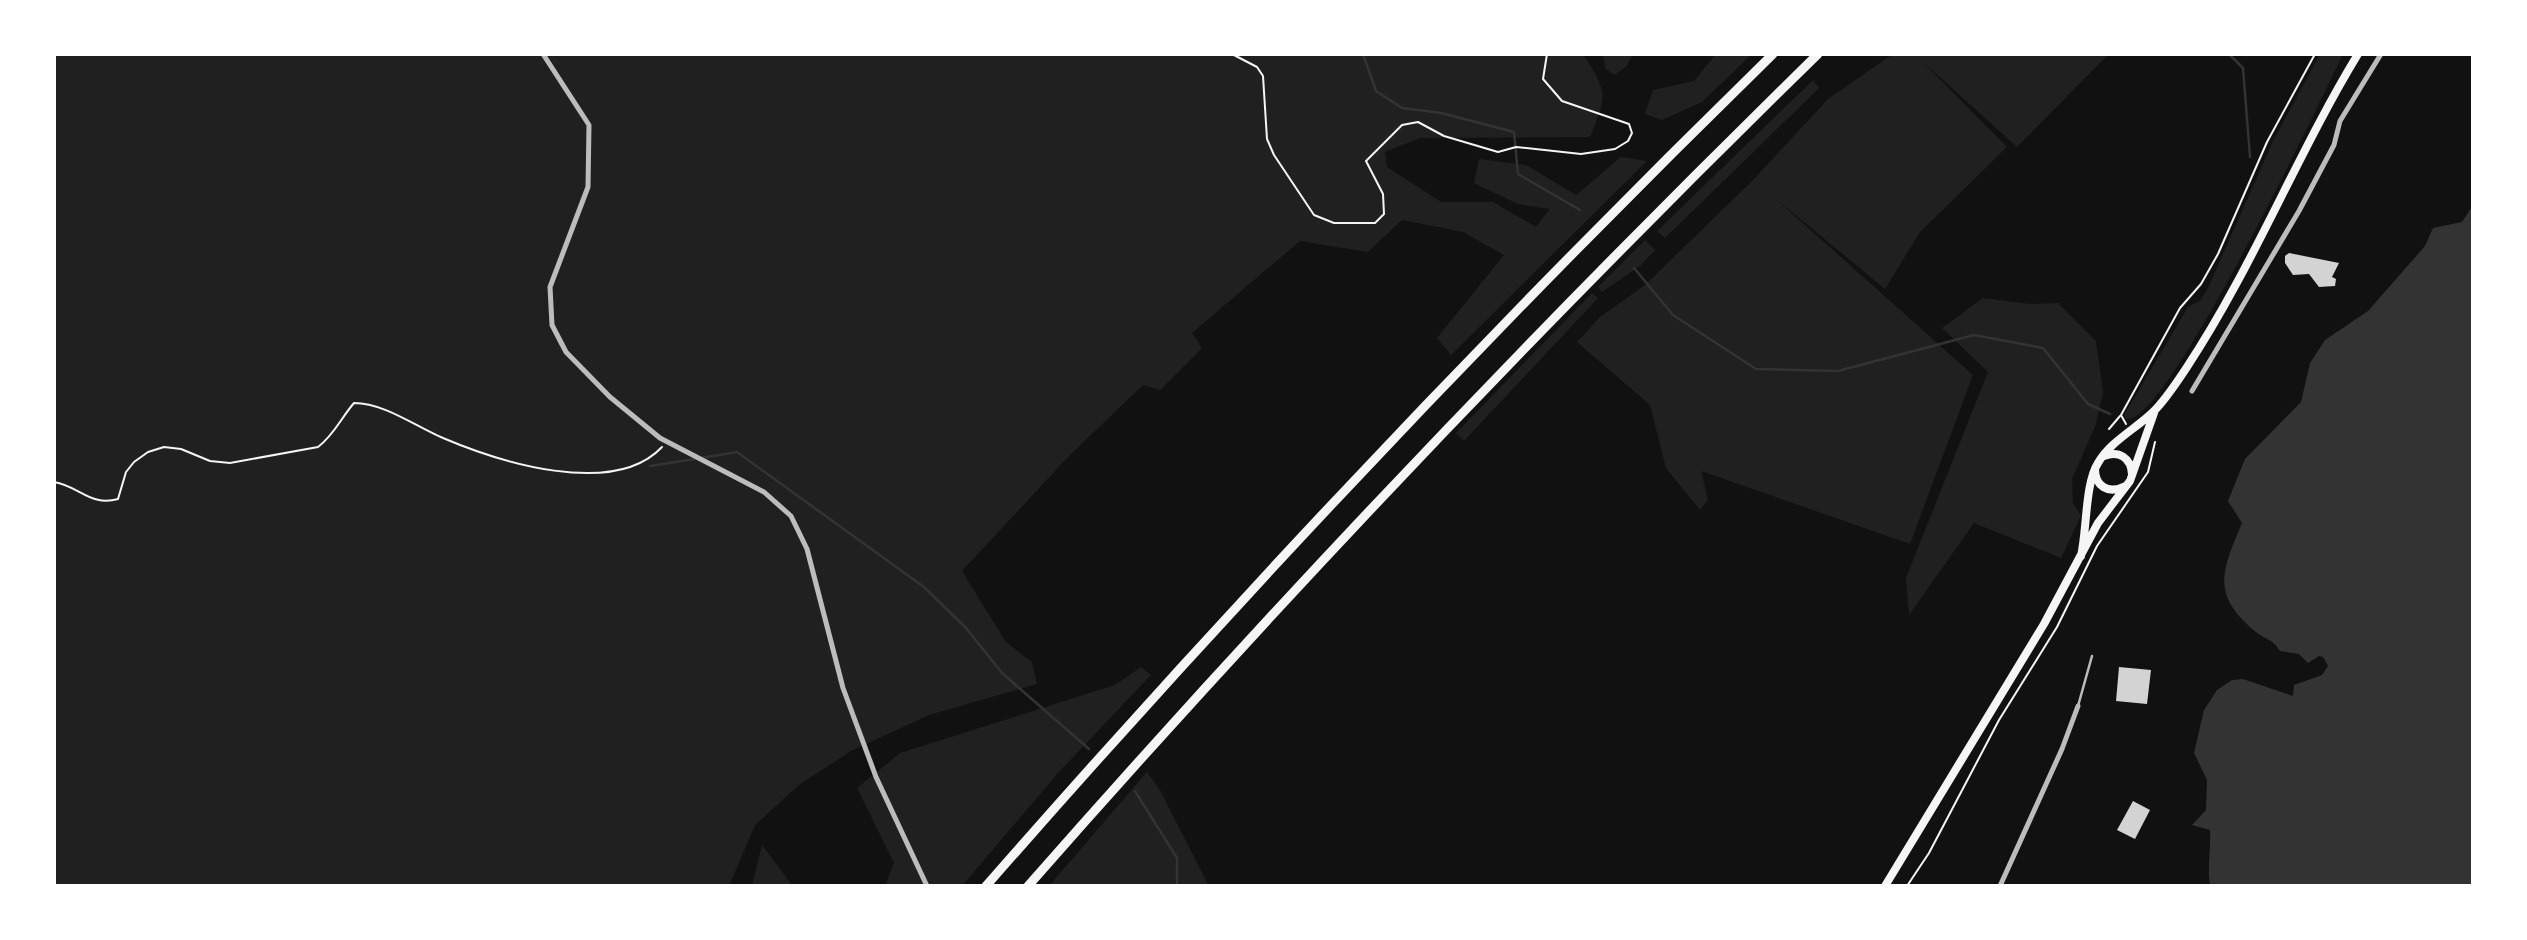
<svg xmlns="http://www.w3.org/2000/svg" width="2527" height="940" font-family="Cabin,sans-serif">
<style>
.green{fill:#202020}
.water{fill:#333}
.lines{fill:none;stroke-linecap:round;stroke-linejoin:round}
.stream{stroke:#333;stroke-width:2.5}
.building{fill:#d3d3d3}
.path{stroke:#f5f5f5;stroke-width:2}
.service{stroke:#bcbcbc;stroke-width:2.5}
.minor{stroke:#bcbcbc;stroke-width:5}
.primary{stroke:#f5f5f5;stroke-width:8}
.motorway{stroke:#f5f5f5;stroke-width:9}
</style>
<rect width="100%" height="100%" fill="#111"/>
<!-- green -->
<path class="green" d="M54 54H1583C1608 92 1607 96 1590 137L1420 138 1385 152 1387 167 1441 202H1493L1536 227 1550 209 1518 204 1474 183 1479 159 1526 165 1576 195 1621 157 1647 161 1451 355 1437 338 1504 255 1463 232 1402 220 1368 252 1300 241 1192 333 1202 348 1160 390 1143 385 1068 457 962 571 1006 642 1032 662 1037 684 929 715 851 751 799 785 755 825 729 886H54Z
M1600 54H1633L1626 67 1614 75 1605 68 1604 58Z
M1716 54H1752L1702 102 1662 120 1645 114 1653 90 1694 81Z
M1893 54H2109L2017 147 1922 61 2007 147 1920 232 1885 289 1777 200 1973 375 1910 544 1701 471 1708 500 1700 510 1666 468 1650 405 1577 342 1600 317 1645 285 1753 180 1828 99Z
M2320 54H2343C2322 98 2164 430 2126 419L2124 415 2188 307 2200 301 2207 290 2273 141Z
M1813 80 1819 88 1665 238 1657 231Z
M1645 240 1655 250 1640 266 1602 292 1598 287Z
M1592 293 1598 298 1464 441 1456 433Z
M1983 298 2030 304 2058 303 2096 341 2103 392 2096 424 2072 479 2073 503 2081 516 2061 558 1974 523 1909 615 1906 578 1988 372 1942 328Z
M1141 667 1151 675 1058 773 962 886H885L894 863 857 788 900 753 1115 685Z
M1147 772 1160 790 1209 886H1049Z
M762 845 792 885 793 886H752Z"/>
<!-- water -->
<path class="water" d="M2473 205V886H2210C2207 866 2211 850 2210 830L2192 825 2206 810 2207 780 2194 753 2204 710 2217 690 2232 680 2243 679 2293 696 2294 685 2322 675 2328 666 2323 657 2319 656 2308 663 2299 654 2280 651C2273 639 2266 640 2256 632 2210 594 2222 571 2242 523L2228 501 2245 459 2301 402 2310 363 2325 340 2368 311 2425 246 2433 228 2462 222Z"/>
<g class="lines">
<!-- stream -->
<path class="stream" d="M1363 54 1376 91 1402 108 1441 113 1514 132 1518 174 1580 210
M2229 54 2243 68 2250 157
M1634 268 1673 315 1756 369 1838 371 1974 335 2043 348 2088 404 2110 414
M701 458 737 452 924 587 966 628 1002 673 1089 749
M650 466 695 459
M1135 791 1177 858V886"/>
</g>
<!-- building -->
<path class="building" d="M2289 253 2339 263 2332 277 2336 279 2335 286 2319 287 2309 274 2293 275 2285 263V256Z
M2119 667 2151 670 2147 704 2116 701Z
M2133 801 2150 810 2135 839 2117 830Z"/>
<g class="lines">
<!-- path -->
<path class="path" d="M1232 54 1257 67 1263 76 1267 139 1274 155 1314 215 1334 223H1375L1384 214 1383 194 1366 161 1402 125 1418 122 1444 136 1498 152 1516 147 1581 154 1615 149 1628 141 1632 133 1629 124 1562 101 1543 79 1547 54
M2126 424 2121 415 2180 308 2201 284 2218 254 2267 142 2315 54
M2109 429 2120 416
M54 482C79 486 91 507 118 499L126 472 134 462 148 452 164 447 181 449 210 461 230 463 318 447C334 435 341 418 354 403 384 403 415 426 443 438 497 461 613 499 662 447
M1907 886 1929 853 1999 720 2057 627 2097 546 2148 472 2155 442"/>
<!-- service -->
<path class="service" d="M2078 706 2092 656"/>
<!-- minor -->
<path class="minor" d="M543 54 589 125 588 187 550 287 552 325 566 352 610 397 660 438 764 492 791 516 807 549 843 688 876 777 927 886
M2192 391 2299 211 2334 145 2340 121 2381 54
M2000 886 2062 749 2078 706"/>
<!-- primary -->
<path class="primary" d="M2104 456C2119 450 2131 458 2132 474
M2095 469C2095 486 2108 494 2123 487
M2081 556C2087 530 2085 483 2098 463 2110 442 2134 430 2152 413 2165 401 2177 382 2187 367 2253 267 2296 156 2358 54
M1885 886 2044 624 2098 523 2130 481 2154 413"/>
<!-- motorway -->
<path class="motorway" d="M986 886C1238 598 1499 322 1773 54
M1028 886C1281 598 1544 322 1818 54"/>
</g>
<!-- border -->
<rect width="2527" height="940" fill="none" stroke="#ffffff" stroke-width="112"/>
</svg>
